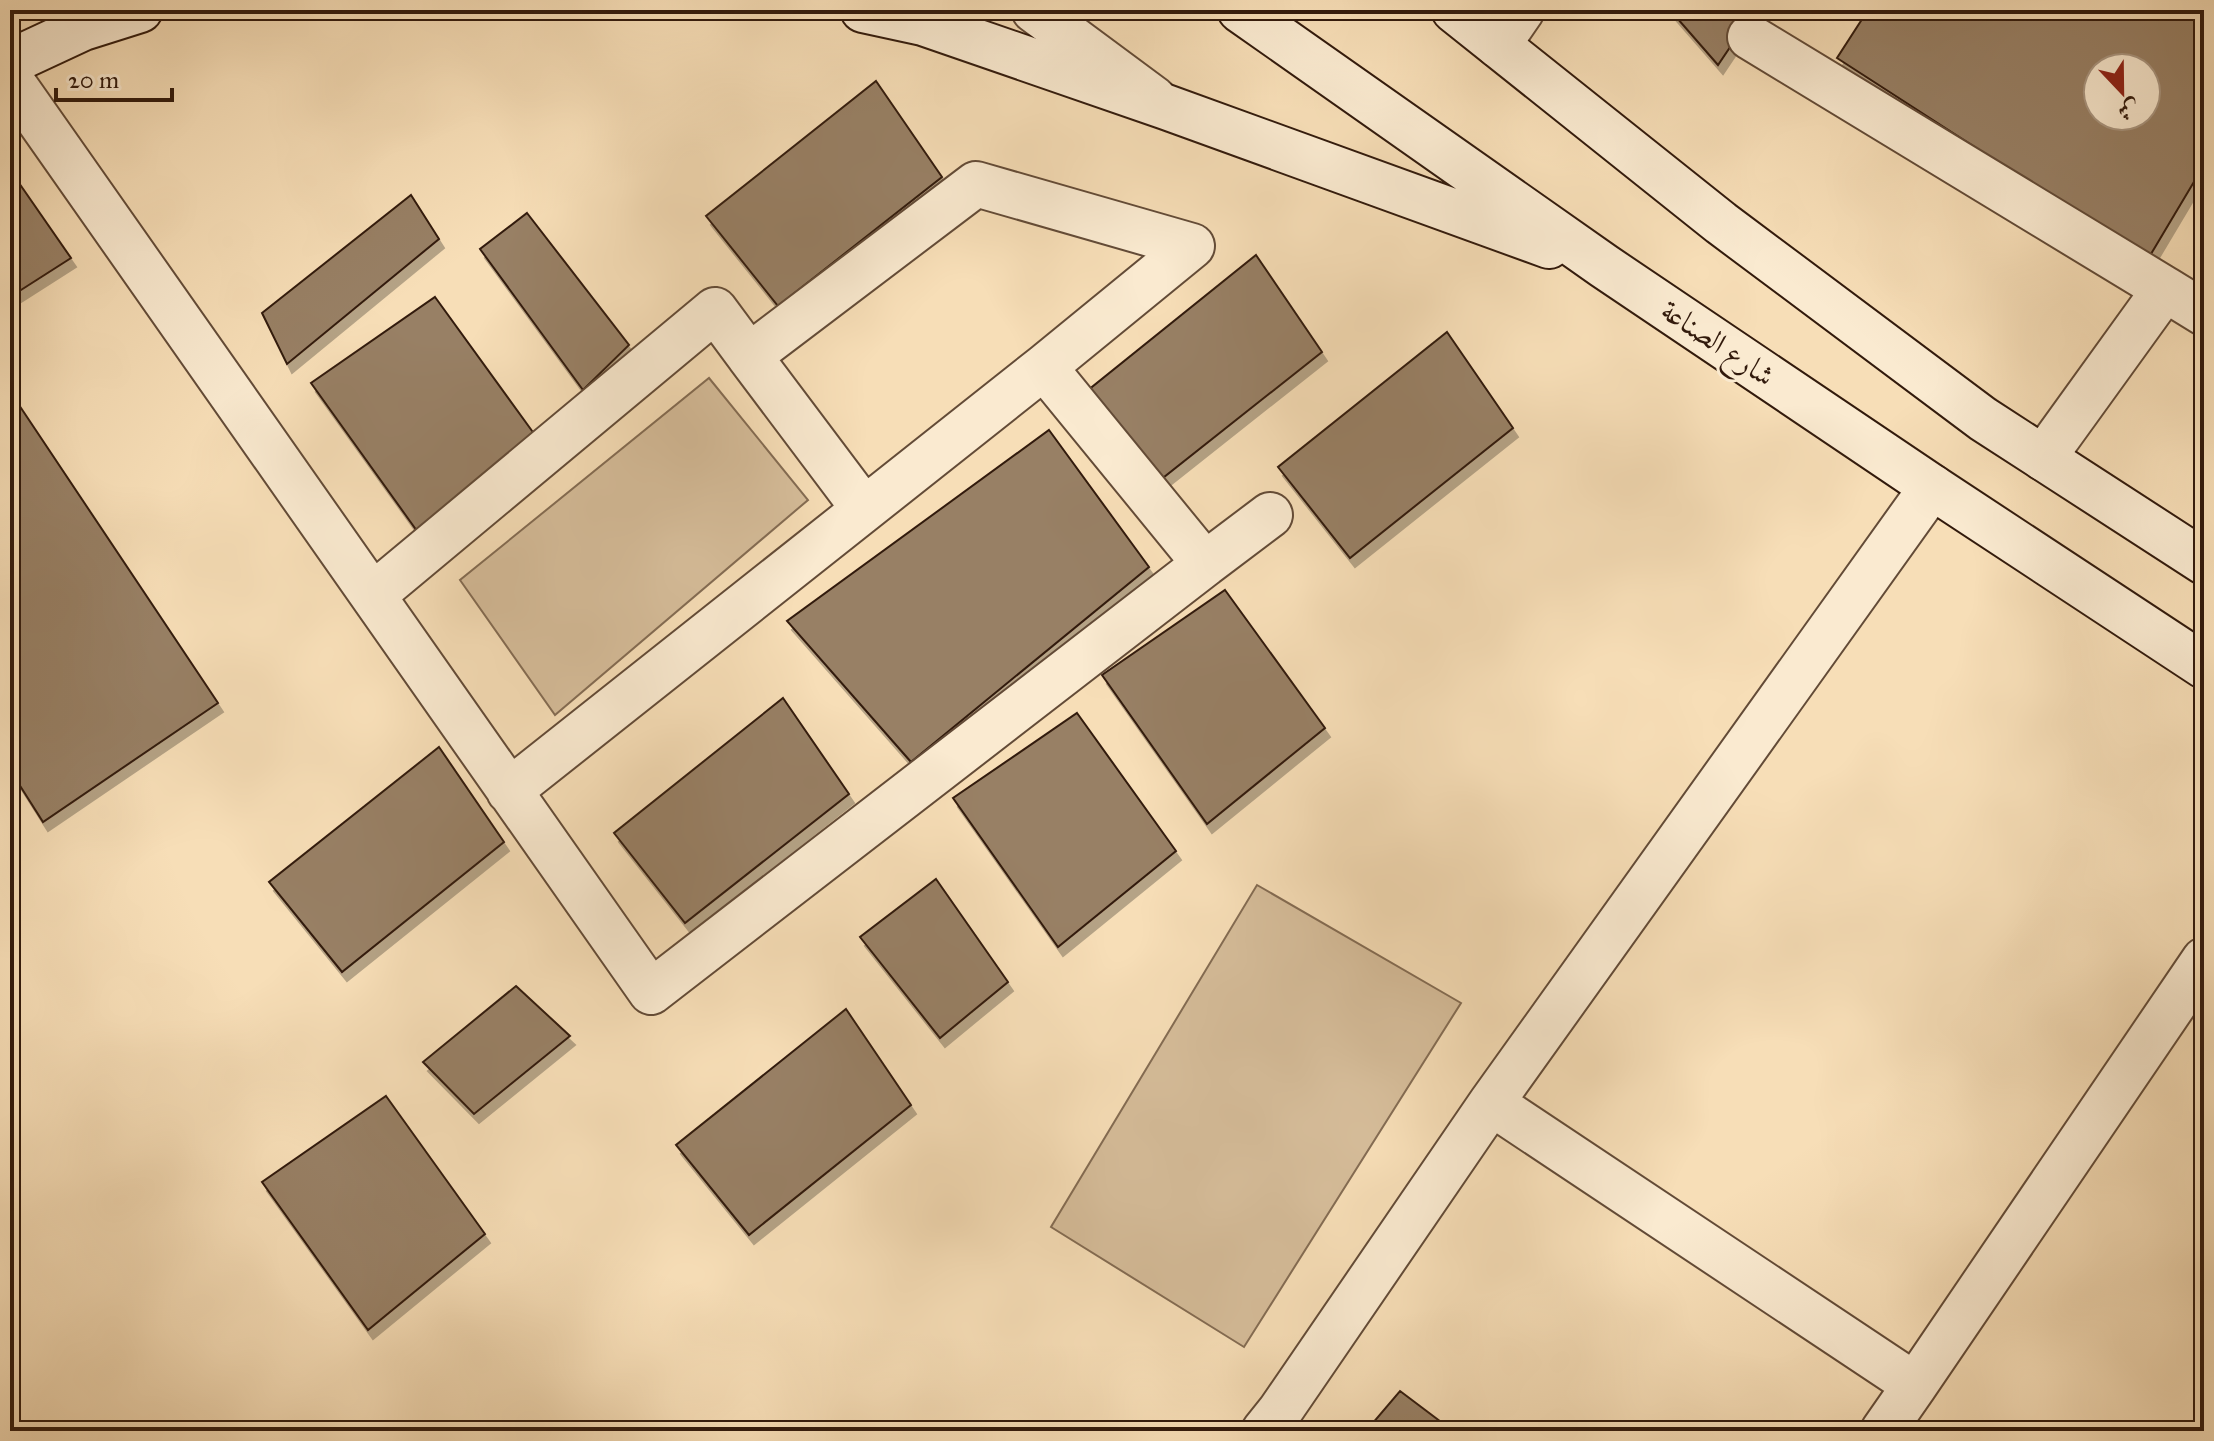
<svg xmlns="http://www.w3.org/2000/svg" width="2214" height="1441" font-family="'IM FELL Great Primer',Amiri,serif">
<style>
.green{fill:#d6bd9a;stroke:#846c53;stroke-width:2}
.building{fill:#988065;stroke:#321a0c;stroke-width:2;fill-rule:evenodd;filter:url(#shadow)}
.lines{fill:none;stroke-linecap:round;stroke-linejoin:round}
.street-casing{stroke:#634b37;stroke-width:48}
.secondary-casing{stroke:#321a0c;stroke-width:48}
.street{stroke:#faead0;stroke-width:44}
.secondary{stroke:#faead0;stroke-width:44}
.labels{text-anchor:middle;stroke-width:6;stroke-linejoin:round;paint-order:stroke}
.street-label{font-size:30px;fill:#321a0c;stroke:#faead0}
</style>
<defs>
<filter id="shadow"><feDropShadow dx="5" dy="9" stdDeviation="0" flood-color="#0004"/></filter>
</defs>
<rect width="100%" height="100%" fill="#f7deb7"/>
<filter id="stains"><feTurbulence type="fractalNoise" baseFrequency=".0025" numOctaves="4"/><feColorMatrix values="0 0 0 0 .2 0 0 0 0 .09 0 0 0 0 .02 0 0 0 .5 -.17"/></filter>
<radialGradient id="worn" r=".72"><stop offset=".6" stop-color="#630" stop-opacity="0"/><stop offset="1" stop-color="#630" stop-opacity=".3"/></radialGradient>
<!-- green -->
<path class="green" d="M709 378 808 500 555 715 460 580Z
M1257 885 1461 1003 1244 1347 1051 1227Z"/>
<!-- building -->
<path class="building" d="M1670 10H1755L1718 65Z
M1868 10H2204V165L2148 259 1837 58ZM2098 68H2146V116H2098Z
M876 81 942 177 778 306 706 216Z
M10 170 71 258 10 297Z
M411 195 439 239 287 364 262 313Z
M527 213 629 345 583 390 480 249Z
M1256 255 1322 352 1159 481 1087 391Z
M435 297 535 435 417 531 311 383Z
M1447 332 1513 428 1350 558 1278 467Z
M19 405 218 703 43 822 10 770V410Z
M1049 430 1149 567 911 762 787 621Z
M1225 590 1325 728 1207 824 1102 675Z
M783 698 849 794 685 923 614 833Z
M1077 713 1176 851 1058 947 953 798Z
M439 747 504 842 342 972 269 882Z
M936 879 1008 982 940 1038 860 937Z
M516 986 570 1036 474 1114 423 1062Z
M846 1009 911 1105 749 1235 676 1145Z
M386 1096 485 1234 368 1330 262 1182Z
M1400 1391 1453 1431H1366Z"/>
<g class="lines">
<!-- street casing -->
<g class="street-casing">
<path id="street" d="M1034 10 1154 99
M1750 37 2165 289
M1498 45 1522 10
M10 79C224 384 438 688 651 992L1205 564 1044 367 509 791
M2043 458 2165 289 2204 313
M864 509 749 356 976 184 1192 246 1044 367
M1205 564 1270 515
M373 595 715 310 749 356
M1491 1103 1915 1385 2204 960
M1264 1431 1280 1411 1491 1103 1932 487
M1883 1431 1915 1385"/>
</g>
<!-- secondary casing -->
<g class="secondary-casing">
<path id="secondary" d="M863 10 923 23 1166 107 1549 246
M1240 10 1604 266 1932 487 2204 666
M1454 10 1721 223 1983 419 2204 562
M10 62 83 28 140 10"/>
</g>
<!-- street -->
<use href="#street" class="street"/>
<!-- secondary -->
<use href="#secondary" class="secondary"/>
</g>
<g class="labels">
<!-- street labels -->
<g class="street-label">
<text transform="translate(1718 343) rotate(34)" y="10">شارع الصناعة</text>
</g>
</g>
<!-- margin -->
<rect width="2214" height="1441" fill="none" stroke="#f7deb7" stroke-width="40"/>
<rect x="12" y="12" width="2190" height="1417" fill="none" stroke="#321a0c" stroke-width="4"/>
<rect x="20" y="20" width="2174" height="1401" fill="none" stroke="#321a0c" stroke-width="2"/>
<!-- north arrow -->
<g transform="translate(2122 92) rotate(158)"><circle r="38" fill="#faead0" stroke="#aa9782" stroke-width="2"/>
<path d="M0-6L14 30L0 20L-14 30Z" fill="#8f2418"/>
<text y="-12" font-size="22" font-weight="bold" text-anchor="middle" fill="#321a0c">ش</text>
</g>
<!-- scale -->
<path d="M56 88v12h116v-12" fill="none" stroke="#321a0c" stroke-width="4"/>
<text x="68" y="88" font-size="24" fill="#321a0c" stroke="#faead0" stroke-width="6" paint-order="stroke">20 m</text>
<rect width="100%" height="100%" filter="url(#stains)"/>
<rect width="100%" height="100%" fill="url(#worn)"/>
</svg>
